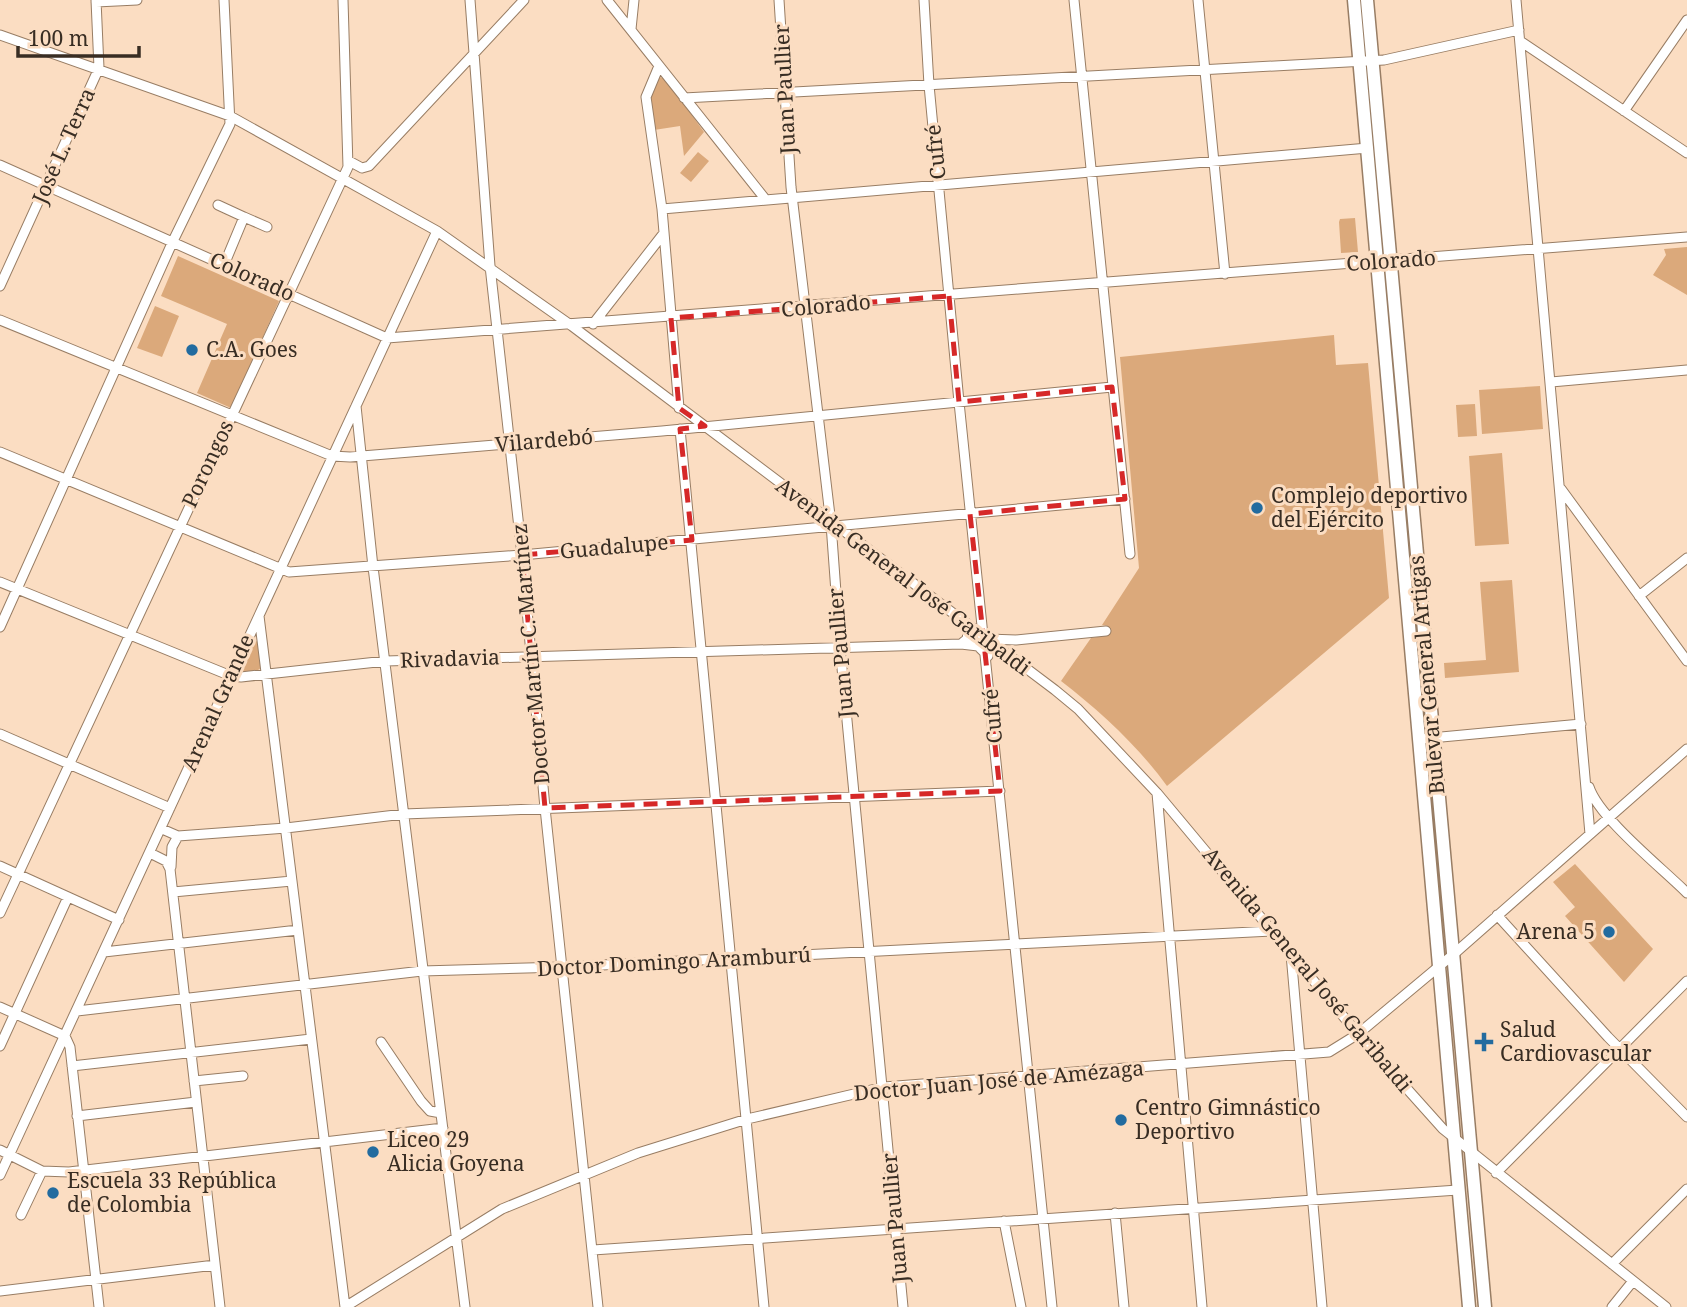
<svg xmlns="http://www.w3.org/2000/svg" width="1687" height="1307" font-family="'Noto Serif',serif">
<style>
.green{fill:#dba97b}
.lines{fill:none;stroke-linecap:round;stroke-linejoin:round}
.minor-casing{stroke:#987d64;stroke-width:11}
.major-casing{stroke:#987d64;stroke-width:15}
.minor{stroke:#fff;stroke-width:9}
.major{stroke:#fff;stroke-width:12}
.marked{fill:none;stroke:#d62828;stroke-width:5;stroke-dasharray:14 9;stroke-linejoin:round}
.poi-dot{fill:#226b9f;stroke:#fbddc2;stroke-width:2.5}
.labels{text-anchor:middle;stroke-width:6;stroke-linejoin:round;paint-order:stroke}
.street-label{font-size:21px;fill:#382d23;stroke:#fbddc2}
.poi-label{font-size:21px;fill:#382d23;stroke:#fbddc2;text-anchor:start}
</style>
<rect width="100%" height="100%" fill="#fbddc2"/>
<!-- green -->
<path class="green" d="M658 77 665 78 704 132 684 156 680 126 654 130 650 99Z
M698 152 709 161 691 182 680 173Z
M1355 218 1358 252 1341 253 1339 222 1340 219Z
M1687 247V295L1653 275 1666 255 1664 249Z
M178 256 279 301 231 408 197 393 227 324 161 296Z
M155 306 179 316 162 357 137 348Z
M1334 335 1336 365 1368 363 1389 598 1167 786C1138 746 1100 711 1061 681L1091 638 1110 635 1108 626 1102 625 1139 568 1120 357Z
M1540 386 1543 429 1482 434 1479 390Z
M1475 404 1477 436 1458 437 1456 405Z
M1502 453 1509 544 1475 546 1469 456Z
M1512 580 1519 672 1445 678 1444 663 1486 660 1480 582Z
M259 641 261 668 255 672H243L241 667 253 642Z
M1575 864 1653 949 1624 982 1565 916 1575 907 1553 882Z"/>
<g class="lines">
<!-- minor casing -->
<g class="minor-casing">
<path id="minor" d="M470 0 490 266 522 555 545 808 598 1307
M607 0 766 200
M779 0 791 187 831 524 840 647 903 1307
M924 0 929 85 959 402 1052 1307
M1074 0 1130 554
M1198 0 1225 274
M1516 0 1590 834
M96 2 137 0
M631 29 634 0
M0 35 230 116 437 231 572 326 1055 690 1078 709 1157 793 1358 1034 1443 1129 1666 1307
M1520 41 1687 153
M659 66 646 97 662 209 679 408
M684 98 1384 60 1519 30
M1624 111 1687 20
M349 161 362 168 369 166 524 0
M0 165 387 338 1687 237
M218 205 244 217 224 265
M662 209 1368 148
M244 217 267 227
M0 286 99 68 96 0
M0 320 332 456 350 457 662 431 1112 387
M593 324 664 233
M1551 382 1687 370
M356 406 373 567 465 1307
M680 429 764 1307
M0 452 289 572 522 555 1125 499
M1561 489 1687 661
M0 582 231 676 241 677 386 661 961 644 967 639 969 626
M1639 596 1687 558
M259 616 345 1307
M0 627 173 241 230 124 224 0
M988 639 1016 640 1106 631
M961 644 978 646 988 656
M0 734 170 808
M1420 739 1581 724
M1589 787C1599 818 1662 868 1687 893
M1157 793 1202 1307
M162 829 178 836 286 828 404 814 1000 791
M150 853 166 861 170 869 220 1307
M0 866 119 920
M171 867 172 847 178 836
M173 892 292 881
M0 913 348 167 343 0
M1497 915 1608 1037 1687 1117
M104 952 298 930
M1291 954 1322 1307
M0 1007 65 1036 70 1047 99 1307
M77 1011 422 971 563 967 1273 931
M381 1042 421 1101 430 1111 441 1113
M0 1046 68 897
M72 1066 311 1039
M194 1081 243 1076
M77 1116 196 1102
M0 1150 42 1171 69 1172 443 1128
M1496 1173 1687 981
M0 1175 437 231
M1115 1213 1124 1307
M21 1215 42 1171
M1004 1221 1021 1307
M593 1250 1458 1190
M1612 1264 1687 1189
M0 1291 215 1265
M345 1307 502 1209 638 1153 747 1119 884 1087 1329 1052 1358 1034 1455 953 1687 749
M1612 1307 1633 1281"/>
</g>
<!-- major casing -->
<g class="major-casing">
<path id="major" d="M1354 0 1469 1307
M1367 0 1485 1307"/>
</g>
<!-- minor -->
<use href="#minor" class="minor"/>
<!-- major -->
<use href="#major" class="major"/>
</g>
<!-- marked area -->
<path class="marked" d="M949 296 959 402 1112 387 1125 499 970 514 1000 791 545 808 522 555 692 540 680 429 705 426 679 408 671 318Z"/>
<!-- markers -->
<g class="poi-dot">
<circle cx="192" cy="350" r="7"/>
<circle cx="1257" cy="508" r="7"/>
<circle cx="1609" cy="932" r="7"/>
<path d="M1480.5 1031.5h7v7h7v7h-7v7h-7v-7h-7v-7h7z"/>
<circle cx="1121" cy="1120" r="7"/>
<circle cx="373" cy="1152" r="7"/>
<circle cx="53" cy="1193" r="7"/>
</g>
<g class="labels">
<!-- street labels -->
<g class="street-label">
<text transform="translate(785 89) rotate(-93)" y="7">Juan Paullier</text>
<text transform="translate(64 146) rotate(-66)" y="7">José L. Terra</text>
<text transform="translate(936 152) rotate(-96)" y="7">Cufré</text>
<text transform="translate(1391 261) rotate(-4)" y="7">Colorado</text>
<text transform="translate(252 277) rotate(24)" y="7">Colorado</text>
<text transform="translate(826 306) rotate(-5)" y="7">Colorado</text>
<text transform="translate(544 441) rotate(-5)" y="7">Vilardebó</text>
<text transform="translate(208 464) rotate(-65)" y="7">Porongos</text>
<text transform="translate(614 547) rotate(-5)" y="7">Guadalupe</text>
<text transform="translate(903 577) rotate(37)" y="7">Avenida General José Garibaldi</text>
<text transform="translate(841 653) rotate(-95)" y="7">Juan Paullier</text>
<text transform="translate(531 654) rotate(-95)" y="7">Doctor Martín C. Martínez</text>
<text transform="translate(450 659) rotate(-2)" y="7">Rivadavia</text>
<text transform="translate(1427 675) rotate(-95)" y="7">Bulevar General Artigas</text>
<text transform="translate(218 703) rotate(-66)" y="7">Arenal Grande</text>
<text transform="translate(993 716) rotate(-95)" y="7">Cufré</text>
<text transform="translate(674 962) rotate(-3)" y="7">Doctor Domingo Aramburú</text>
<text transform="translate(1307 970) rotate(50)" y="7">Avenida General José Garibaldi</text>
<text transform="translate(999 1081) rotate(-5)" y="7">Doctor Juan José de Amézaga</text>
<text transform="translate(895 1218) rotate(-95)" y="7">Juan Paullier</text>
</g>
<!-- poi labels -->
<g class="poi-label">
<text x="206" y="357">C.A. Goes</text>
<text x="1271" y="503">Complejo deportivo<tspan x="1271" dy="24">del Ejército</tspan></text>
<text x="1595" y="939" text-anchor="end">Arena 5</text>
<text x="1500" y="1037">Salud<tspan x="1500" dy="24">Cardiovascular</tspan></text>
<text x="1135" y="1115">Centro Gimnástico<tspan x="1135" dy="24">Deportivo</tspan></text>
<text x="387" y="1147">Liceo 29<tspan x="387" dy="24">Alicia Goyena</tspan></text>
<text x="67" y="1188">Escuela 33 República<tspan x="67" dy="24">de Colombia</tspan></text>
</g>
</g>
<!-- scale -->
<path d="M18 46v10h121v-10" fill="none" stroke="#382d23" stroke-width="3.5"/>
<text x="28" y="46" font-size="21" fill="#382d23" stroke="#fbddc2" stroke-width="5" paint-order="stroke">100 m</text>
</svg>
